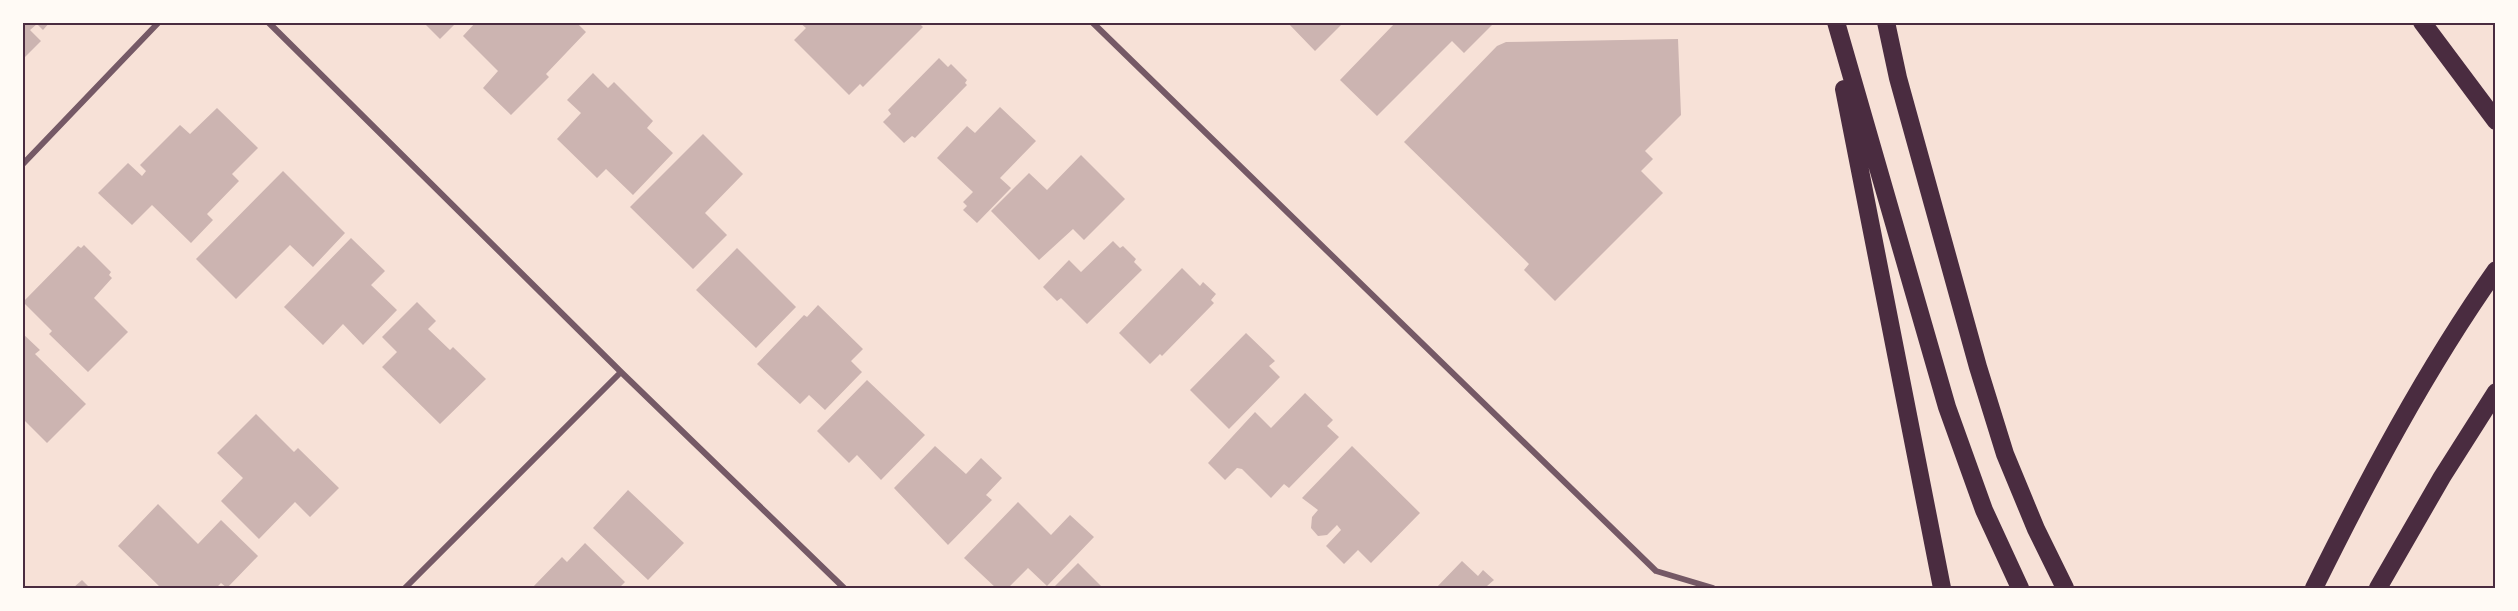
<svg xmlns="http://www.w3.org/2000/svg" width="2518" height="611" font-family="Figtree,sans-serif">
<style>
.building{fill:#ccb4b1}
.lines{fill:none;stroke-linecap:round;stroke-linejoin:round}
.minor{stroke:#755966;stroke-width:6}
.motorway{stroke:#4a2c40;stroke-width:18}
.neatline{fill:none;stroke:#4a2c40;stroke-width:2}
</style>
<rect width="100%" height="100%" fill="#f7e1d7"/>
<!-- building -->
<path class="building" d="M22 22H50L43 30 37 24 30 30 41 41 22 60Z
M423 22H457L440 39Z
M476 22H576L586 32 546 74 549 77 511 115 483 88 498 71 463 36Z
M799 22H918L923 27 863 87 860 84 849 95 794 40 806 28Z
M1287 22H1344L1315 51Z
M1396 22H1495L1464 53 1452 41 1377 116 1340 80Z
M1678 39 1681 115 1645 151 1653 159 1641 171 1663 193 1555 301 1524 270 1529 264 1404 142 1497 46 1506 42Z
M939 58 948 67 951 64 967 80 965 83 967 85 915 138 912 136 904 143 883 122 891 114 888 110Z
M593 73 608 88 614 82 653 121 647 128 673 153 633 195 606 169 597 178 557 139 581 113 567 100Z
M1000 107 1036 141 1000 178 1011 188 977 223 963 210 967 206 963 202 973 192 937 158 967 126 975 133Z
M217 108 258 148 232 174 239 181 207 214 213 220 191 243 152 205 132 225 98 193 128 163 142 176 146 171 140 165 180 125 190 134Z
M703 134 743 174 705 213 727 235 693 269 630 207Z
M1081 155 1125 199 1084 240 1073 229 1039 260 991 211 1029 173 1047 190Z
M283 171 345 233 313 267 290 245 236 299 196 259Z
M351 238 385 271 371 285 397 310 363 345 343 324 323 345 284 307Z
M1113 241 1120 248 1123 246 1136 259 1134 262 1142 270 1087 324 1061 298 1057 301 1043 287 1069 260 1081 272Z
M84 245 111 272 109 275 112 278 94 298 128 332 88 372 49 334 52 331 23 302 78 246 81 248Z
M737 248 796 307 756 348 696 290Z
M1182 268 1200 286 1203 282 1216 294 1211 300 1214 303 1162 356 1160 354 1150 364 1119 333Z
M417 302 436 321 428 329 450 350 453 347 486 379 440 424 382 367 397 352 382 337Z
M818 305 863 349 851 361 862 372 825 410 809 395 800 404 757 364 804 315 807 317Z
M22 333 40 350 35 354 86 404 47 443 22 418Z
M1246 333 1275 361 1269 366 1280 377 1229 429 1190 390Z
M867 380 925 435 881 480 857 455 849 463 817 431Z
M1305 393 1333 420 1327 426 1339 437 1289 488 1284 484 1271 498 1242 469 1237 468 1225 480 1208 463 1255 412 1271 428Z
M256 414 294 452 298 448 339 488 310 517 295 502 259 539 221 501 243 478 217 453Z
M935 446 966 474 981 458 1002 478 986 495 992 500 948 545 894 488Z
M1352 446 1420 513 1371 563 1358 550 1344 564 1326 546 1341 530 1337 525 1327 535 1318 536 1311 528 1312 517 1318 510 1302 498Z
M628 490 684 543 648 580 593 528Z
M1018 502 1051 535 1070 515 1094 537 1047 586 1028 568 1008 588H996L964 558Z
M158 504 198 544 221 520 258 556 227 588 221 583 216 588H161L118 546Z
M585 543 625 582 619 588H532L562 557 567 562Z
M1462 561 1478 576 1483 570 1494 580 1487 586 1489 588H1436Z
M1078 563 1103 588H1053Z
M82 580 90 588H73Z"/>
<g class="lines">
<!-- minor -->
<path class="minor" d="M268 22 621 372 844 588
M1092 22 1656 571 1713 588
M22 165 159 22
M405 588 621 372"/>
<!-- motorway -->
<path class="motorway" d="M1836 22 1947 407 1984 510 2020 588
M1886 22 1898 78 1978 367 2005 454 2036 529 2065 588
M2422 22 2496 121
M1844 89 1942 588
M2314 588C2367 481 2426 369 2496 270
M2378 588 2442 477 2496 392"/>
</g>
<!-- border -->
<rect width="2518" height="611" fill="none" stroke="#fffaf5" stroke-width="48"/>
<rect x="24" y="24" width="2470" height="563" class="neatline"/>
</svg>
